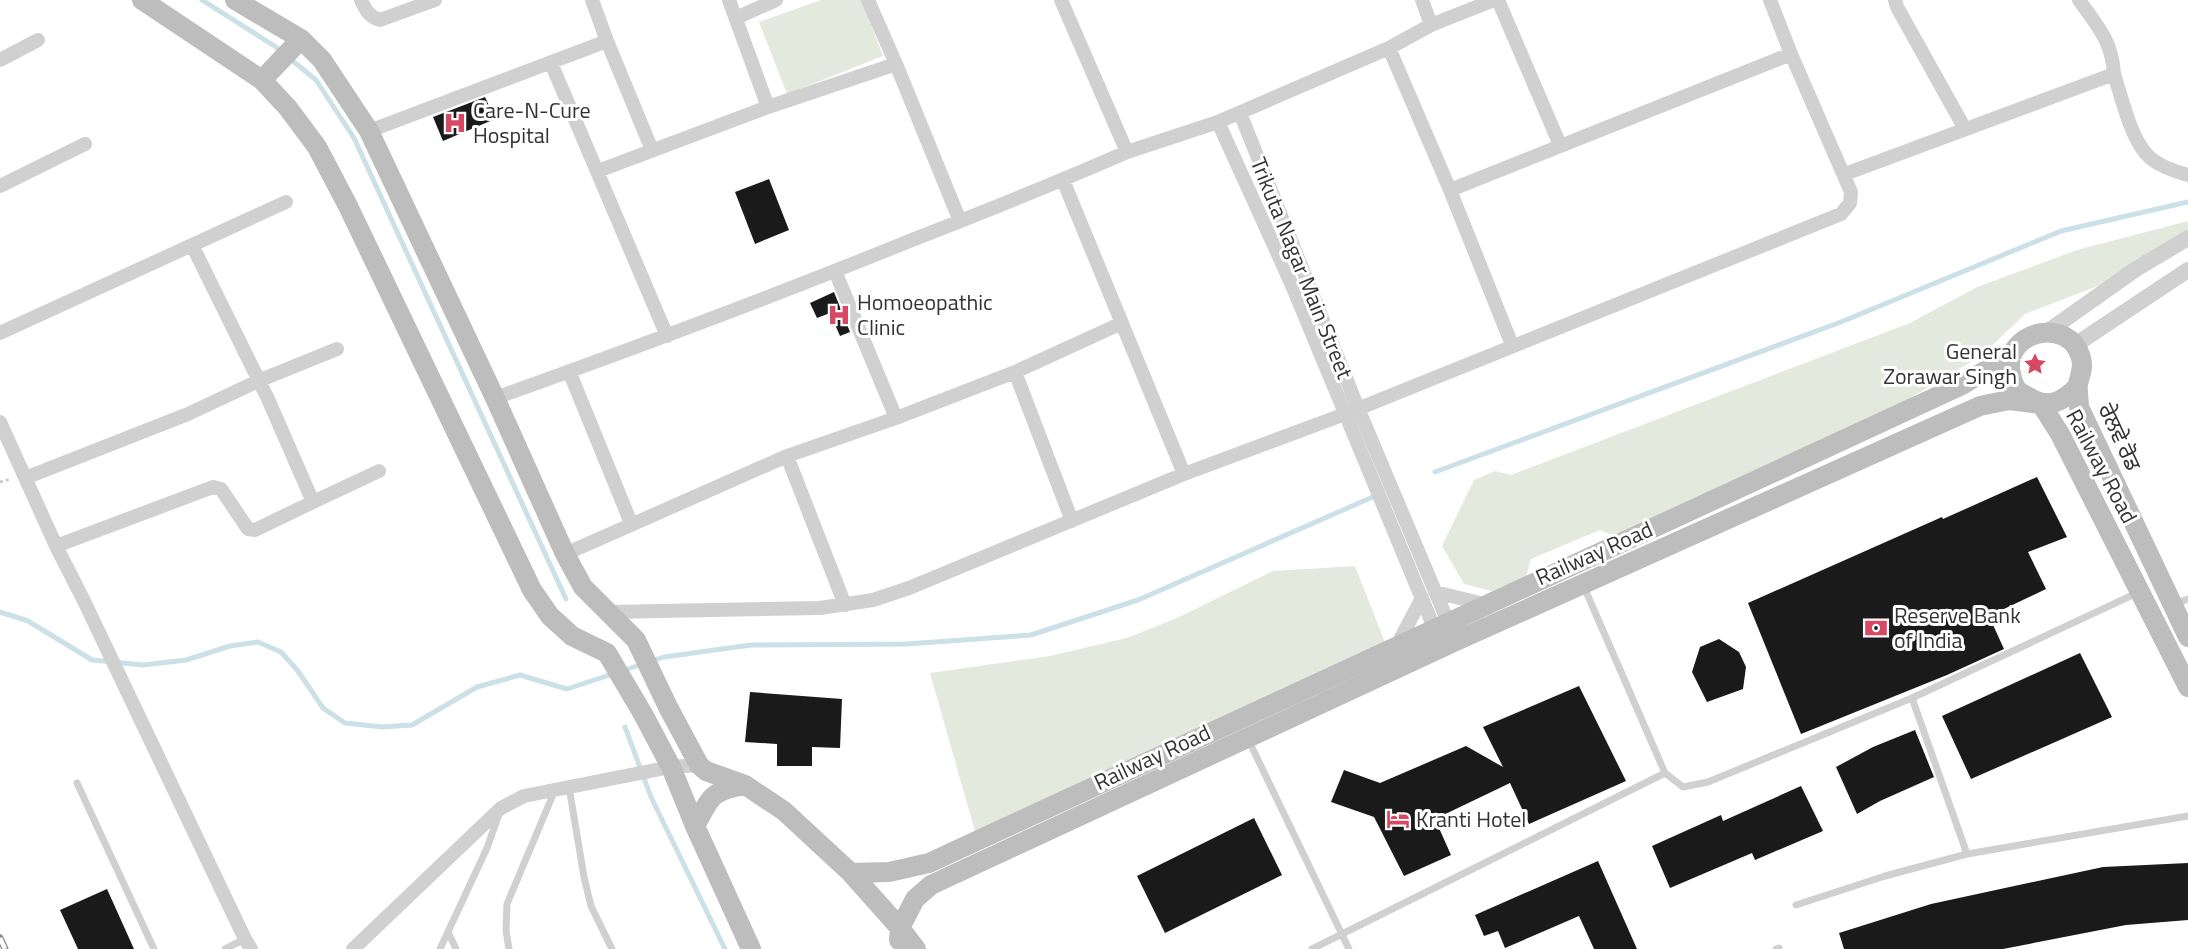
<svg xmlns="http://www.w3.org/2000/svg" width="2188" height="949" font-family="'Titillium Web','Noto Sans Gurmukhi',sans-serif">
<style>
.green{fill:#e4e9dd}
.lines{fill:none;stroke-linecap:round;stroke-linejoin:round}
.stream{stroke:#cbe0e7;stroke-width:5}
.building{fill:#1a1a1a}
.path{stroke:#cacaca;stroke-width:3;stroke-dasharray:3 3;stroke-linecap:butt}
.service{stroke:#d0d0d0;stroke-width:7}
.minor{stroke:#d0d0d0;stroke-width:14}
.tertiary{stroke:#d0d0d0;stroke-width:16}
.secondary{stroke:#bdbdbd;stroke-width:20}
.rail-casing{stroke:#888;stroke-width:7}
.rail{stroke:#fff;stroke-width:4.5;stroke-dasharray:14;stroke-linecap:butt}
.labels{text-anchor:middle;stroke-width:6;stroke-linejoin:round;paint-order:stroke}
.poi-label{font-size:22px;fill:#333;stroke:#fff;text-anchor:start}
.street-label{font-size:22px;fill:#333;stroke:#fff}
</style>
<rect width="100%" height="100%" fill="#fff"/>
<!-- green -->
<path class="green" d="M821 0H862L883 56 787 94 759 22Z
M2188 221V230L2108 282 2025 314 1981 356 1895 407 1619 538 1600 530 1531 559 1525 581 1492 591 1464 584 1442 546 1474 480 1495 471 1511 475 1910 323 1977 287 2077 250Z
M1355 566 1386 645 976 835 930 673 1050 656 1127 638 1177 618 1273 571Z"/>
<g class="lines">
<!-- stream -->
<path class="stream" d="M202 0 276 47 316 80 354 138 566 599
M1435 472 1841 322 2061 231 2188 202
M0 612 28 621 92 660 143 665 186 660 230 646 258 642 281 652 298 671 323 708 345 723 383 727 412 725 477 687 520 675 567 689 664 657 751 645 907 644 1031 635 1138 600 1375 496
M625 727 651 797 725 949"/>
</g>
<!-- building -->
<path class="building" d="M485 97 495 119 443 141 433 117Z
M769 179 789 230 755 244 735 192Z
M834 292 850 332 840 336 830 313 817 318 810 303Z
M2037 477 2067 537 2028 552 2046 589 1989 616 2004 649 1947 675 1801 734 1748 603 1942 517 1943 519Z
M1719 639 1739 652 1746 667 1743 689 1707 702 1692 672 1700 647Z
M2080 653 2112 717 1971 779 1942 716Z
M1579 686 1626 781 1529 824 1510 783 1435 819 1451 855 1404 876 1374 817 1331 802 1344 770 1380 783 1466 746 1503 767 1483 727Z
M750 692 842 699 840 748 812 747V766H777V744L745 742Z
M1915 730 1934 777 1880 801 1857 814 1836 767 1873 747Z
M1801 786 1823 831 1755 860 1752 853 1670 888 1652 846 1721 815 1723 821Z
M1254 818 1282 875 1165 933 1137 876Z
M1598 861 1637 949H1594L1579 916 1505 948 1498 931 1484 936 1475 915Z
M2188 863V920L2126 925 2003 949H1844L1839 933 1931 904 2103 867Z
M107 889 134 949H78L60 910Z"/>
<g class="lines">
<!-- path -->
<path class="path" d="M0 482 11 479"/>
<!-- service -->
<path class="service" d="M1584 587 1665 773 1683 787 1708 782 1912 698 2137 593
M2175 604 2188 599
M1912 698 1967 854
M1248 739 1349 949
M77 783 154 949
M569 787 584 877 591 906 612 949
M1796 905 1885 876 1967 854 2188 816
M448 932 456 949
M225 949 245 939
M440 949 487 848 499 814
M509 949 506 930 507 904 555 790
M1312 949 1665 773
M1776 949 1779 948"/>
<!-- minor -->
<path class="minor" d="M361 0C365 9 369 17 380 20L435 0
M592 0 607 41
M729 0 768 107
M868 0 896 64
M1061 0 1127 152 1218 122 1389 48 1431 25 1422 0
M1498 0 1560 145
M1895 0 1897 7 1965 129
M736 18 776 0
M1431 25 1494 0
M1389 48 1450 190 1512 345
M0 60 38 40
M551 63 667 336
M2114 74C2122 98 2132 146 2153 160 2162 167 2177 172 2188 175
M1240 113 1358 408 1456 641
M1218 122 1291 283 1437 635
M369 131 607 41 652 150
M598 171 768 107 896 64 960 221
M1845 174 2114 74C2112 41 2098 27 2079 0
M1063 180 1184 474
M0 186 85 144
M1450 190 1791 54
M192 245 268 399 313 502 379 471
M835 271 896 418
M0 333 286 202
M569 371 631 523
M1015 372 1072 521
M495 398C635 348 774 296 912 240 984 212 1056 183 1127 152
M0 422 56 546 84 601 245 939 251 949
M787 456 845 605
M25 478 188 414 258 381 337 349
M56 546 213 487 221 489 248 529 255 530 313 502
M565 554 787 456 896 418 1015 372 1122 323
M1435 592 1488 605
M610 612 820 608 873 600 909 588 1184 474 1345 414 1841 214 1850 203 1851 192 1791 54 1770 0
M1396 647 1422 598
M353 949 501 808 524 796 671 767 699 765"/>
<!-- tertiary -->
<path class="tertiary" d="M2047 332 2136 269 2188 238
M2075 345 2188 270"/>
<!-- secondary -->
<path class="secondary" d="M142 0 262 80 288 108 317 147 348 206 532 590 550 616 572 636 607 653 643 714 671 767 695 826
M235 0 301 39 322 60 369 131 495 398 565 554 583 587 636 640 668 707 699 765 706 771 745 785 784 811 851 873 900 928 899 940
M262 80 301 39
M2078 386C2065 399 2052 409 2034 400 2029 397 2022 394 2018 391 2014 386 2012 380 2011 374 2001 332 2069 314 2081 358 2084 368 2080 375 2078 384 2077 391 2079 400 2079 407L2188 637
M745 785C710 791 711 797 695 826L751 949
M851 873 889 872 929 863 1962 385 2012 354
M916 949 900 928 915 899 931 885 1456 641 1980 406 2009 400 2041 404 2060 434 2188 687"/>
<!-- rail casing -->
<g class="rail-casing">
<path id="rail" d="M0 938 5 949"/>
</g>
<!-- rail -->
<use href="#rail" class="rail"/>
</g>
<!-- icons -->
<defs>
<g id="hospital-bare" transform="scale(1.8)"><path d="M-5-5h3v3.5h4V-5h3V5h-3V1.5h-4V5h-3Z" fill="#d74863" stroke="#fff" stroke-width="2.5" paint-order="stroke"/></g>
<g id="sight-bare" transform="scale(1.8)"><path d="M0-6L1.8-2.2L6-1.7L2.9 1.2L3.7 5.4L0 3.3L-3.7 5.4L-2.9 1.2L-6-1.7L-1.8-2.2Z" fill="#d74863" stroke="#fff" stroke-width="2.5" paint-order="stroke"/></g>
<g id="bank-bare" transform="scale(1.8)"><path d="M-6-4H6V4H-6ZM0-2.3a2.3 2.3 0 1 0 0 4.6a2.3 2.3 0 1 0 0-4.6Z" fill="#d74863" stroke="#fff" stroke-width="2.5" paint-order="stroke"/></g>
<g id="hotel-bare" transform="scale(1.8)"><path d="M-6-4.5h1.5V1H6V5H4.5V3h-9V5H-6ZM-4 0a1.8 1.8 0 1 1 3.6 0ZM.5 0V-2.5h3Q6-2.5 6 0Z" fill="#d74863" stroke="#fff" stroke-width="2.5" paint-order="stroke"/></g>
</defs>
<g fill-rule="evenodd">
<use href="#hospital-bare" x="455" y="123"/>
<use href="#hospital-bare" x="839" y="315"/>
<use href="#sight-bare" x="2035" y="364"/>
<use href="#bank-bare" x="1876" y="628"/>
<use href="#hotel-bare" x="1398" y="819"/>
</g>
<g class="labels">
<!-- poi labels -->
<g class="poi-label">
<text x="473" y="118">Care-N-Cure<tspan x="473" dy="25">Hospital</tspan></text>
<text x="857" y="310">Homoeopathic<tspan x="857" dy="25">Clinic</tspan></text>
<text x="2017" y="359" text-anchor="end">General<tspan x="2017" dy="25">Zorawar Singh</tspan></text>
<text x="1894" y="623">Reserve Bank<tspan x="1894" dy="25">of India</tspan></text>
<text x="1416" y="827">Kranti Hotel</text>
</g>
<!-- street labels -->
<g class="street-label">
<text transform="translate(1302 268) rotate(68)" y="8">Trikuta Nagar Main Street</text>
<text transform="translate(2120 437) rotate(65)" y="8">ਰੇਲਵੇ ਰੋਡ</text>
<text transform="translate(2102 466) rotate(62)" y="8">Railway Road</text>
<text transform="translate(1594 553) rotate(-24)" y="8">Railway Road</text>
<text transform="translate(1152 757) rotate(-25)" y="8">Railway Road</text>
</g>
</g>
</svg>
